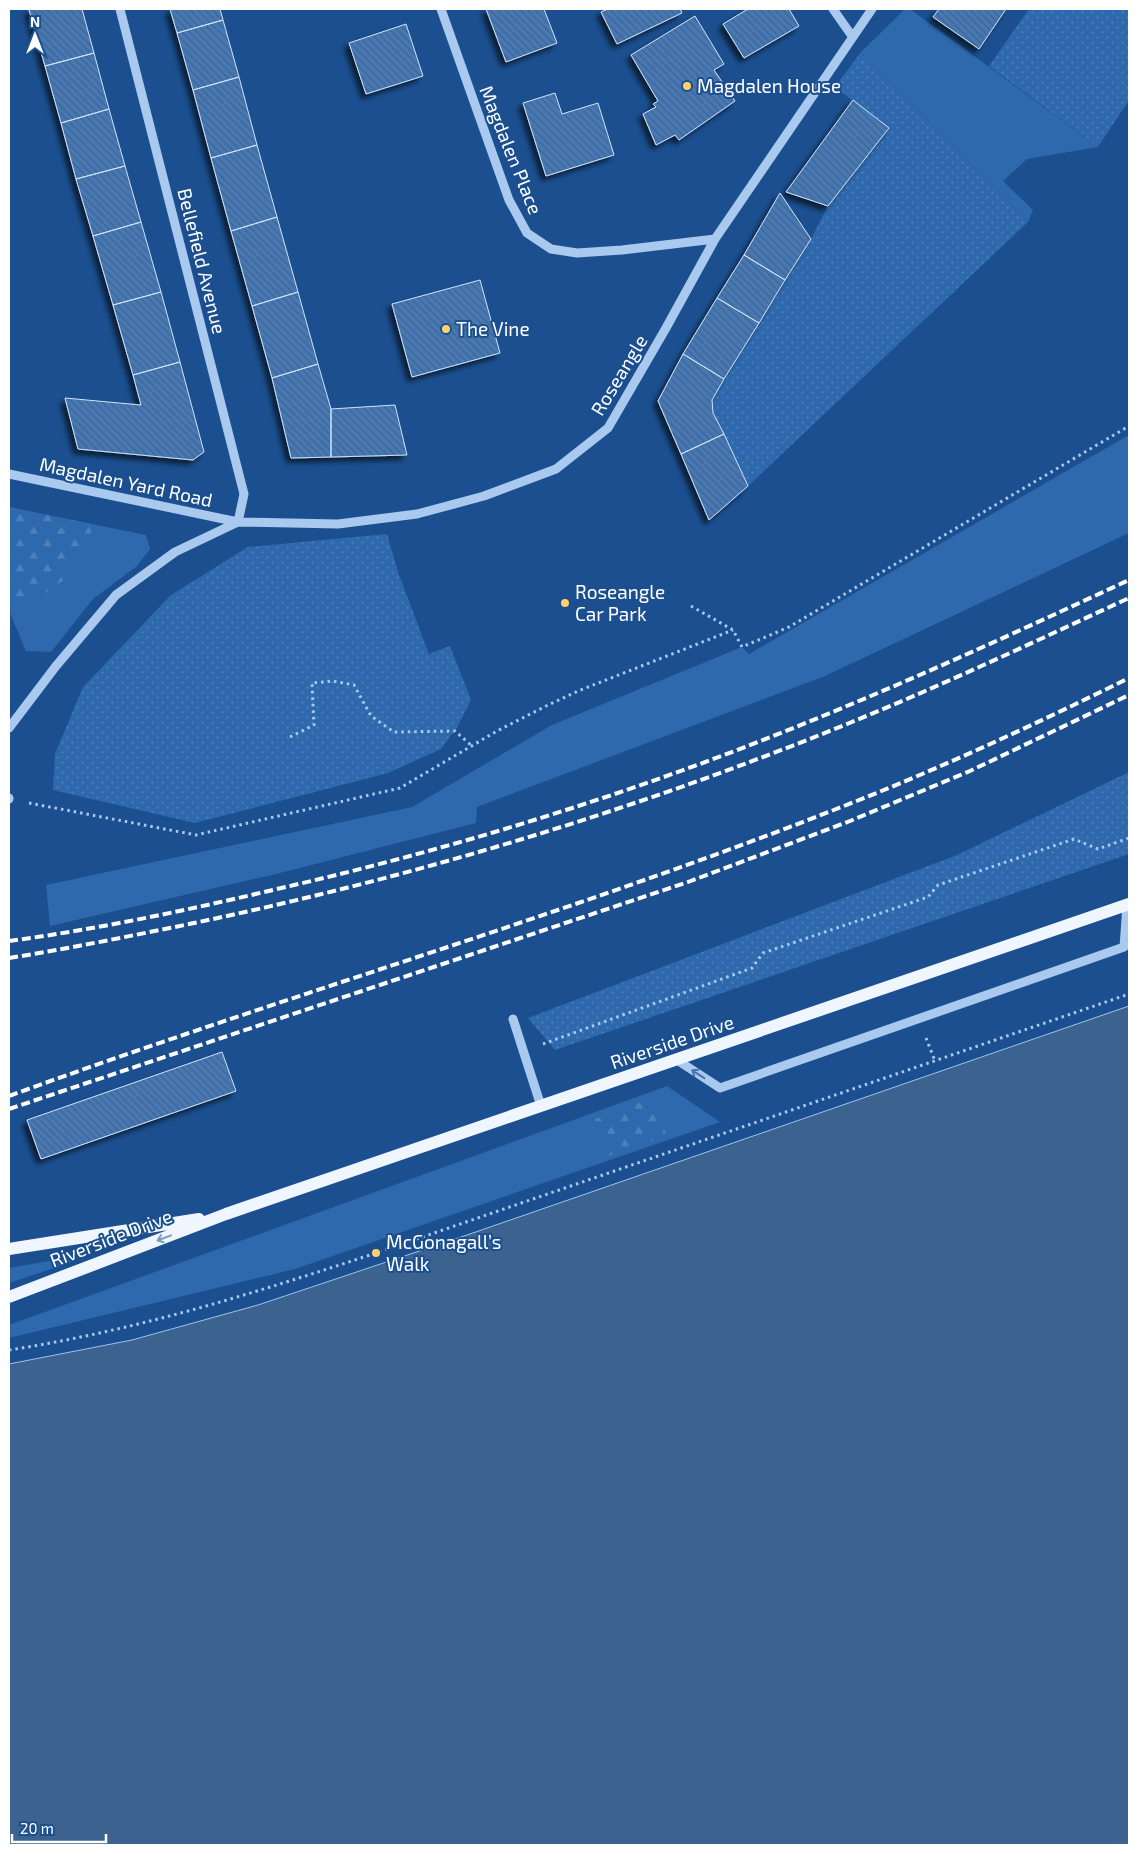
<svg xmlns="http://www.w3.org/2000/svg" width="1138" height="1854" font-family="'Exo 2',sans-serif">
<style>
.grass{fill:#2e69ad}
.forest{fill:url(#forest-firs)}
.park{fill:url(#park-dots)}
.water{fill:#3c6290;stroke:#9cc4f0}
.building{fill:url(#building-back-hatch);stroke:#cfe3fa;filter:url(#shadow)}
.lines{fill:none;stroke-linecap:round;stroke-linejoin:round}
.path{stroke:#a9c9ee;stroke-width:3;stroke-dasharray:2.5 4;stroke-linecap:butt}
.minor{stroke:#a9c9ee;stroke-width:9}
.major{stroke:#f0f6ff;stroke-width:12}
.rail{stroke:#fff;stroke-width:4;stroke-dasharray:9 4;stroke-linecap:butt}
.oneway{stroke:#4674ac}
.oneway2{stroke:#7b9ac1}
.poi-dot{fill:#ffd166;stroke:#1b4f8f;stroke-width:2}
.labels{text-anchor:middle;stroke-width:4;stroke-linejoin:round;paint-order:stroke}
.poi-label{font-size:19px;fill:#fff;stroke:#1b4f8f;text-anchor:start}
.street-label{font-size:19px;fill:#fff;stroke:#1b4f8f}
</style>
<defs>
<pattern id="forest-firs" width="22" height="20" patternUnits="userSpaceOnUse" patternTransform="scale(1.25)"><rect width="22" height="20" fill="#2e69ad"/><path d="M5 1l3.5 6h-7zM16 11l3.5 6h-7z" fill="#4d80b9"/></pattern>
<pattern id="park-dots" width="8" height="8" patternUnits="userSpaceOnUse" patternTransform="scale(1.25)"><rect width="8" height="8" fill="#2e69ad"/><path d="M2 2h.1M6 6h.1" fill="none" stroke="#4d80b9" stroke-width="1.8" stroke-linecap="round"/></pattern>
<pattern id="building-back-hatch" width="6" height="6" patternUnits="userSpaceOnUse" patternTransform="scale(1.25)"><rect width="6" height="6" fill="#4478b7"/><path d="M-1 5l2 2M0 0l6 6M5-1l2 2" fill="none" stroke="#486282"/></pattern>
<filter id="shadow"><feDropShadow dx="-4.5" dy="4.5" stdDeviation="2.5" flood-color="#0009"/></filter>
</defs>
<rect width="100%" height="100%" fill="#1b4f8f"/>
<!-- grass -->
<path class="grass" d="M905 9H910L1098 147 1027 159 1003 181 1033 210 1028 222 861 52Z
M1129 435V533L825 676 477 807 476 823 276 874 50 926 46 885 412 807 552 725 742 647 749 654Z
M9 507 146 535 150 549 137 566 93 599 51 652 26 651 9 611Z
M667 1086 720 1122 295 1269 9 1338V1325Z
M72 1257V1262L9 1283V1268Z"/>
<!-- forest -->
<path class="forest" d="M9 507 95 525 64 580 25 607 9 589Z
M651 1098 667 1136 608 1156 595 1119Z"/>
<!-- park -->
<path class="park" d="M1029 9H1129V100L1098 147 989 66Z
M861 52 1028 222 748 486 713 413 712 400 811 239 828 206 889 128 835 87Z
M387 534 399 575 429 654 450 646 471 700 458 726 441 749 388 773 195 823 53 790 55 754 83 687 171 595 248 547Z
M1129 772V854L555 1050 528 1018 957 855Z"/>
<!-- water -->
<path class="water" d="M1129 1006V1845H9V1364L132 1340 258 1305 467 1235Z"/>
<!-- building -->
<path class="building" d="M32 9H82L94 53 45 66 29 10Z
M170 9H220L223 20 177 33Z
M486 9H544L557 43 506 62Z
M608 9H680L682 13 617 44 601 12Z
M748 9H789L799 26 744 58 723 24Z
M939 9H1006L979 49 933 17Z
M695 16 724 64 714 70 735 101 679 140 675 135 656 145 643 114 656 107 653 104 658 101 631 55Z
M223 20 239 77 193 90 177 33Z
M406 24 423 76 366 94 349 43Z
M94 53 109 109 61 123 45 66Z
M239 77 257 145 211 158 193 90Z
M555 93 562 114 598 103 614 155 546 176 523 103Z
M853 100 889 128 828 206 786 192Z
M109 109 125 166 76 179 61 123Z
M257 145 277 217 231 231 211 158Z
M125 166 141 222 93 236 76 179Z
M780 193 811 239 785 280 744 255Z
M277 217 298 292 252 306 231 231Z
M141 222 161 292 113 305 93 236Z
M744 255 785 280 759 323 717 298Z
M480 280 500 353 412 377 392 304Z
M161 292 180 362 133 375 113 305Z
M298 292 318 364 272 378 252 306Z
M717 298 759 323 724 379 683 354Z
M683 354 724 379 712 400 713 413 724 434 681 454 658 401Z
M180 362 204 452 193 460 78 449 65 398 141 405 133 375Z
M318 364 331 409V457L291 458 272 378Z
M395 405 407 455 331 457V409Z
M724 434 748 486 709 520 681 454Z
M222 1052 236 1091 41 1159 27 1120Z"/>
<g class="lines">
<!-- path -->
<path class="path" d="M691 606 733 630 742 647 789 627 1129 426
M290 737 314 725 312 683 333 681 354 685 371 716 394 732 455 731 472 746
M29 803 196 835 400 788 497 731 546 706 578 691 733 630
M926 1038 935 1061
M543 1044 752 968 763 953 928 897 938 885 1074 839 1098 849 1129 838
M9 1350C134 1331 255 1293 376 1253L1129 994"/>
<!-- minor -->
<path class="minor" d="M120 9 244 494 238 522
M441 9 509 200 527 233 551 249 577 253 622 250 715 239
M833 9 852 36
M9 474 238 522 338 524 417 514 484 496 556 469 608 428 666 328 715 239 872 9
M9 728 56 666 116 595 175 552 238 522
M9 798V799
M513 1019 541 1106
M677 1060 720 1088 1124 947 1127 905"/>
<!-- major -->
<path class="major" d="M9 1249 199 1219
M9 1297 226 1214 1129 904"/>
<!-- rail -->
<path class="rail" d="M9 941C99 929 188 910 277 889 470 845 659 785 842 708 939 668 1034 624 1129 580
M9 958C60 950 110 940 160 930 395 883 626 814 847 724 943 685 1036 641 1129 598
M9 1096C286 995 570 914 844 806 941 768 1036 724 1129 678
M9 1109 688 882 850 821 970 771 1129 695"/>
</g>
<!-- one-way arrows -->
<defs><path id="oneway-shaft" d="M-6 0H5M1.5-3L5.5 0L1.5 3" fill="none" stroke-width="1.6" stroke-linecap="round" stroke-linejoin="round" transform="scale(1.25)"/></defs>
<use class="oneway" href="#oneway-shaft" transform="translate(698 1074) rotate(-147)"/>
<use class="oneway2" href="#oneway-shaft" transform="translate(164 1238) rotate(159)"/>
<!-- markers -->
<g class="poi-dot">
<circle cx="687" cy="86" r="5"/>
<circle cx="446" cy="329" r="5"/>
<circle cx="565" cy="603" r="5"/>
<circle cx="376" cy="1253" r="5"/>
</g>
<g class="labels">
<!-- poi labels -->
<g class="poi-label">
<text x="697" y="93">Magdalen House</text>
<text x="456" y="336">The Vine</text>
<text x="575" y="599">Roseangle<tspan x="575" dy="22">Car Park</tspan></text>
<text x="386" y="1249">McGonagall’s<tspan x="386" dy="22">Walk</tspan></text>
</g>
<!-- street labels -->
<g class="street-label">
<text transform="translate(511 150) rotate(68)" y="7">Magdalen Place</text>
<text transform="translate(202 261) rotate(76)" y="7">Bellefield Avenue</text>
<text transform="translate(619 375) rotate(-59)" y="7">Roseangle</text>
<text transform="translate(126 482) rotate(12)" y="7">Magdalen Yard Road</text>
<text transform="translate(672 1042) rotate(-19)" y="7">Riverside Drive</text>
<text transform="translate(111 1238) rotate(-21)" y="7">Riverside Drive</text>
</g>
</g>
<!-- border -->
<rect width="1138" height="1854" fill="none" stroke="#ffffff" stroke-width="20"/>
<!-- north arrow -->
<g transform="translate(35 35)" stroke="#1b4f8f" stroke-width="4" paint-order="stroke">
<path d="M0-4L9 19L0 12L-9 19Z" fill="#ffffff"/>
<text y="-8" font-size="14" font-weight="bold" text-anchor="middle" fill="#ffffff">N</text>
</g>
<!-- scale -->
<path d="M12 1834v8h94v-8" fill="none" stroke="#ffffff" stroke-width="2.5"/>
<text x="20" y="1834" font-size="15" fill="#ffffff" stroke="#1b4f8f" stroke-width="4" paint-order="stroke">20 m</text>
</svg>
